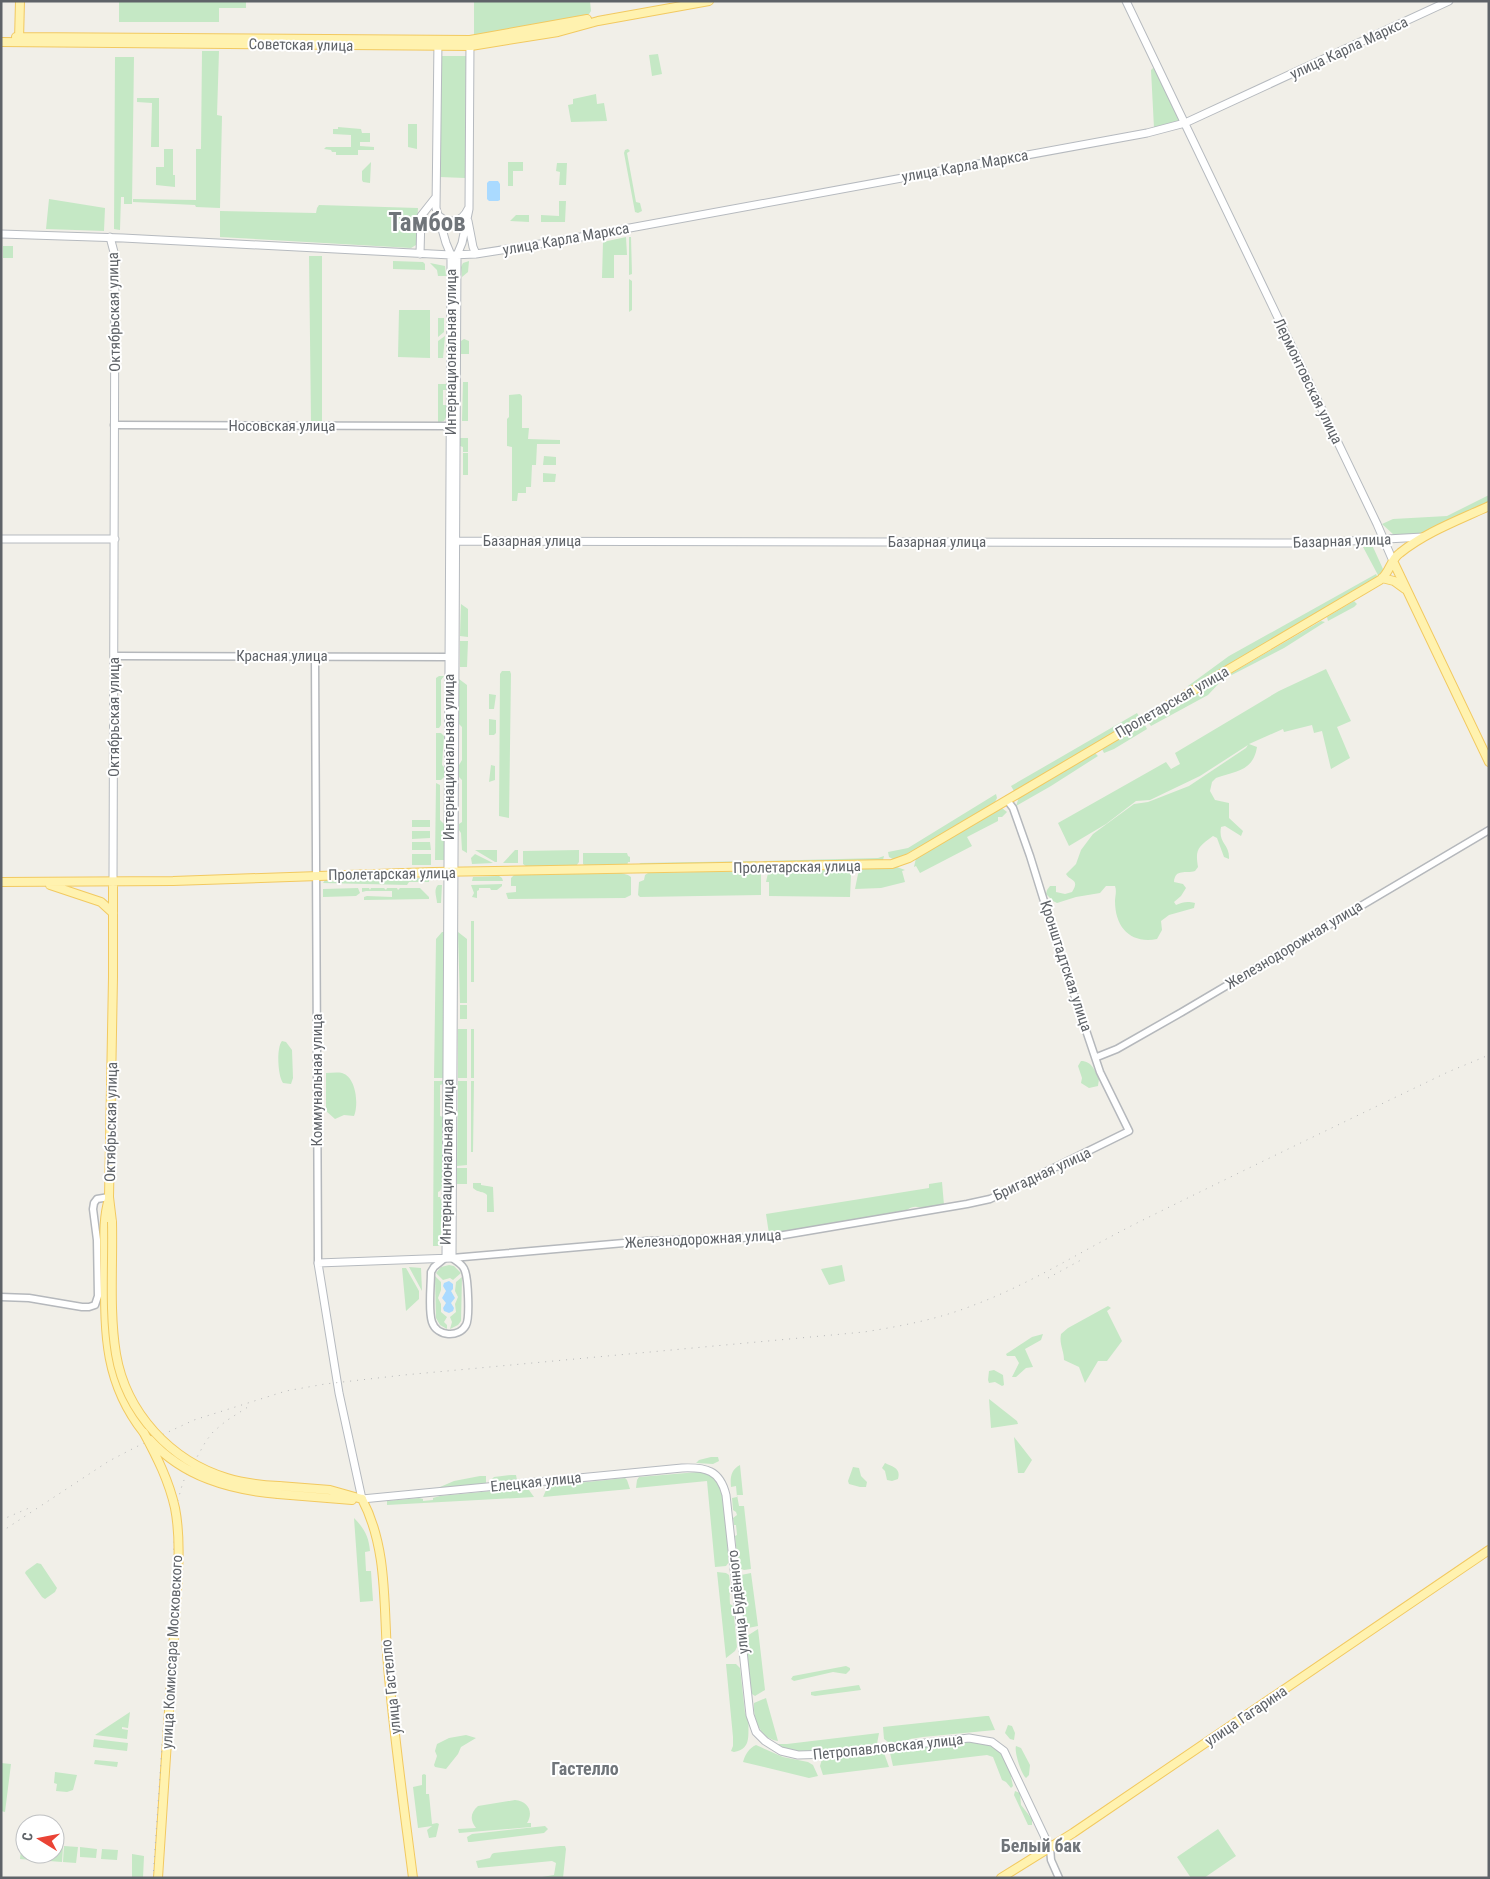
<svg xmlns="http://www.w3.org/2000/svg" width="1490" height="1879" font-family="'Roboto Condensed',sans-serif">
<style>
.green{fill:#c5e8c5}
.water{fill:#aadaff}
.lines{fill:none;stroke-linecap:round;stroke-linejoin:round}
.tertiary-casing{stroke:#b5b8bc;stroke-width:9}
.secondary-casing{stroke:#b6babf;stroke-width:9}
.primary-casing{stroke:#f2c960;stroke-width:10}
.tertiary{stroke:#fff;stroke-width:6}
.secondary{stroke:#fff;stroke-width:7}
.primary{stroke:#fff2af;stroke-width:8}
.rail{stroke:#b6b7b8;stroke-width:1;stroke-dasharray:1 6;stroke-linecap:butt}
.primary-bridge-casing{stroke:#f2c960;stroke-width:10;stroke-linecap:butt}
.primary-bridge{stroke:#fff2af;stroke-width:8}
.labels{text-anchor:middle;stroke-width:4;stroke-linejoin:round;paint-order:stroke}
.street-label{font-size:15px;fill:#5f6368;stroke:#fff}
.quarter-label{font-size:18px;font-weight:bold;fill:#70757a;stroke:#fff}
.town-label{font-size:25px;font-weight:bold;fill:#70757a;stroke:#fff}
</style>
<rect width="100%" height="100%" fill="#f1efe8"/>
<!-- green -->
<path class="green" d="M119 1H246V8H219V22H119Z
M474 1H590L591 11 589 14 474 36Z
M202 51H219L217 115 222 116 220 208 196 207 195 205 133 202V199L196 200V149H201Z
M658 54 662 74 652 76 649 55Z
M441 56H466L465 178 440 177Z
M115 57H134L132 204H124V197H121L120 230 114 229Z
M1154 67 1181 121 1154 128 1151 70Z
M596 94 597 104 604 103 607 121 571 122 568 105 573 104V99Z
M137 98H159V147H151L152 103 137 102Z
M408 124H417V149L408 147Z
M338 127 361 129 362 133H370V142H360V146L374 147V150H358V155H336V152H332L331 150 324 149 326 147H351V135L333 134V129H338Z
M164 149H173V175H175V187L156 185V167H164Z
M628 149 630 151 627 153 636 202 640 203 642 211 638 213 635 212 624 153 625 150Z
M371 162 370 183 363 182 362 180V171Z
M508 162H523V171H513V186H508Z
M557 163H567L566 185H559L560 172 556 171Z
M49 199 105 208 104 231 46 229Z
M559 201H566L565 222H541V215L559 216Z
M319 205 418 208 416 245 411 248 220 237V211L316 213 317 208Z
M516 215H529V222L510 221Z
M626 237 627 255H614V278H602L603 242Z
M629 237H631L632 274 629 275Z
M3 246H13V258H3Z
M309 256H322V421H311Z
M393 261 423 262 425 264V270L393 269Z
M469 261 468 272 462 277 461 267 463 263Z
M430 263 445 266 446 276H438L437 270Z
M629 279 632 281V310L629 312Z
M399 310H430V358L398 357Z
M438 318H444V332L438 337Z
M445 336 443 358H438V341Z
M464 339 469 341V354H460L461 341Z
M463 382H468V421H462Z
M438 384H447V390H443V405H447V415L444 421 438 423Z
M520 394 522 396V428H529L528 439 560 440V444H537L536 465H532L531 487H526V493H518L517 501H512V447L507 446V419L509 417V395Z
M460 438H468V452H463V447L460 446Z
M463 453H468V475H463Z
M544 456 556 457V465H543Z
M543 473 556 474 555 482H543Z
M1489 495V501L1447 523 1422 533 1416 535H1394L1382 524 1393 519 1447 516Z
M1363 547H1373L1383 569 1379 577Z
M1376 574 1378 578 1190 689 1188 686 1229 656Z
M1354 601 1357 604 1354 607 1328 621 1327 617Z
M461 604 468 609V637L460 636Z
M1321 621 1325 622 1284 648 1222 680 1208 695 1151 726 1148 722Z
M460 641H468L467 667H460Z
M1326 669 1351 721 1337 727 1350 758 1331 769 1322 731 1314 733 1312 725 1284 732 1283 729 1249 744 1257 747C1253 772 1235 771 1216 778L1212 782 1210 791 1215 800 1229 803V818L1243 831 1241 836 1225 826 1221 827C1218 844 1230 844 1229 859L1224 857 1217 838 1213 836C1198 847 1195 849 1198 867L1195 871C1186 874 1175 868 1174 882L1183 884 1186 888 1181 896 1174 902 1176 905C1183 902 1187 901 1195 903L1194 908 1169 915 1161 921 1162 930 1157 939C1131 944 1115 928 1115 901 1115 896 1117 892 1115 886H1106L1100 893 1076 897 1057 903 1053 901 1046 894 1047 890 1050 886H1056V892L1065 894 1072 892C1080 879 1071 882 1066 874L1076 864 1081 850 1093 834 1134 804 1148 802 1189 786 1246 748 1248 745 1200 776 1150 800 1136 801 1106 824 1069 846 1058 823 1166 762 1171 769 1180 764 1175 753 1279 691Z
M502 671H510L511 674 509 818 499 816 500 674Z
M439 676H444L441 680V725L439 728H436V678Z
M459 679 467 685V853L462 850 461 833 459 830V824L462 822V780L459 777V765L462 760V727L459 724Z
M489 694 496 695 494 709H489Z
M1137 713 1140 718 1014 791 1011 786Z
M489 719 496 720V733L494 735H489Z
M1144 723 1147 729 1114 749 1104 753 1102 749Z
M436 733H441L444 736 442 765 444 767V777L441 780H436Z
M1095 753 1098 756 1051 786 1016 806 1019 797Z
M491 765 495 766V780L489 782Z
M436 783 440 785V820L444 824V860H435Z
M996 794 997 798 995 802 933 840 895 860 889 857 888 852 908 848Z
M1002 808 1007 812 1002 817H998V821L967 837 972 846 920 873 916 866 914 867 916 858Z
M412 820H430V827H412Z
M412 831H430V838L412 839Z
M412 842H430L431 850H412Z
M475 850H497V862H495Z
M515 850H518V863H503Z
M579 850V862L576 866 527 867 523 864V851Z
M583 853H627L628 856 630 857V862H628L627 866H586L583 864Z
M412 854H431V865H412Z
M475 854 493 863 472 864 471 858Z
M884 856 883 860 880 861 765 863 763 861 878 858Z
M757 861 754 864 645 866 639 863Z
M897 867 905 870 902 871 905 882 881 888 855 889 858 874 862 869Z
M847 869 851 875 850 897 769 896V882H766L768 873 770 871Z
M757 871 761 875V895L640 897 638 895 639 882 644 880 645 875 648 873Z
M621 873 628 875 631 877V895L625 898 508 899 506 893 516 892V886H511V878L514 875Z
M499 876 502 878 503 881H472L473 877Z
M429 878V882H409L407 885 323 883 325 880Z
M502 884V886L497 890H491L490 888H479V890L477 891V898L472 897 474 893 471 885Z
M438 885H442L441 903H437C437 898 433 890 438 885Z
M358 888 360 893 356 896 323 897V889Z
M362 888H369L370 890 371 888H384L386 890 387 888H397L398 890 400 888H420L429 897V899L364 900V897L367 896 392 897V891H366L362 892Z
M471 921H474V982H471Z
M442 932H444L443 1078H434L436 939Z
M458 932 467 939V1003H460Z
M460 1005H467V1019H460Z
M458 1029H467V1078H458Z
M471 1029H474V1078H471Z
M282 1041 286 1042 292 1050 293 1078 291 1084 283 1083C278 1077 276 1048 282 1041Z
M1081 1061C1092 1061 1095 1071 1099 1079L1098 1086 1089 1088 1081 1083 1082 1078 1078 1066Z
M326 1073C331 1073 337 1072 342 1073 356 1077 359 1104 354 1116L344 1115 335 1119 326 1111Z
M434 1081H443V1084L440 1085V1116L443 1117 442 1187 440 1191 438 1192V1197H440L442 1203V1246H433Z
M458 1081H467V1165L457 1166Z
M471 1081H474L473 1152H471Z
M457 1168H467V1184H457Z
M942 1182 944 1205C938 1206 932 1207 927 1208 919 1208 914 1204 907 1210L769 1234 766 1214 929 1188V1184Z
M473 1183H481V1185L493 1187 494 1212H487V1195C484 1191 478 1193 473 1188Z
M449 1265 454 1266 461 1273 453 1280 450 1278 443 1280 436 1273 441 1267Z
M842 1265 845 1281 829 1285 821 1269Z
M409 1267 421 1268 422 1291Z
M402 1268H406L419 1291V1299L406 1311Z
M435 1276 441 1282V1290L438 1298 441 1304V1312L447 1317 444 1322 447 1325V1329L440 1325 436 1318Z
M462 1277 461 1321 458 1325 450 1329 452 1322 450 1317 456 1312 455 1304 458 1297 455 1291 456 1282Z
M1108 1306 1111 1308 1107 1311 1122 1341 1107 1361H1098L1085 1383 1079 1367 1064 1360C1064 1350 1059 1345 1061 1334L1068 1328Z
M1043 1334 1041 1340 1025 1349 1033 1367 1026 1368 1016 1377H1012L1019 1363 1015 1356H1007L1006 1354 1032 1337Z
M994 1370 1003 1375 1004 1385 1002 1386 995 1382 989 1383 988 1380 989 1371Z
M989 1399 1017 1421 1018 1424 991 1428Z
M1014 1437 1032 1460 1024 1473H1018Z
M711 1457H718L719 1461 713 1464 696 1463 699 1460Z
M885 1463C893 1467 901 1468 898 1479L892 1481 887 1480 885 1471 882 1468Z
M740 1465 743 1495H737L739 1506H744L751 1569 744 1570 739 1568 738 1564 735 1536 737 1535 736 1525H734L733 1518 737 1515 736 1512 733 1510 732 1498 737 1497 736 1486 731 1487C730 1477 731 1470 740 1465Z
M853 1467 859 1468 861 1476 867 1482 866 1487H860L849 1484 848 1481Z
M698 1472C707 1473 713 1475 718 1483 725 1495 727 1546 729 1562L726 1566 715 1567 707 1481 636 1488 637 1480 639 1477Z
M511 1475H516L517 1480 496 1482 491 1480 494 1477Z
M480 1476H486V1483L442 1489 440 1487 454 1481Z
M625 1478 627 1480 630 1489 543 1497 547 1488 550 1486Z
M522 1488 529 1490 534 1497 387 1505V1501L419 1498 423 1499V1501L433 1500V1498L440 1496Z
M354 1518C364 1528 369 1537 370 1551L365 1552 366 1571H371L373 1601 360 1602Z
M37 1563 41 1564 57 1588 55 1592 45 1599 42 1597 25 1573 26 1571Z
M717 1572 726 1573 729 1575C731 1585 729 1593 730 1604L733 1606 737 1647 735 1651 726 1658Z
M751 1573 758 1626 748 1628 745 1626 740 1579 741 1575Z
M758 1629 765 1690 755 1696 752 1694 745 1643 747 1636Z
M726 1664H736L740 1668 745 1713 749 1720C747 1733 753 1749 734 1752L731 1751 733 1746V1737Z
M846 1666 850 1668V1670L846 1674 833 1672 794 1681 791 1679 793 1676Z
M859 1685 861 1690 815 1696 811 1695V1692L817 1691Z
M766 1698 778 1741C760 1739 753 1719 754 1703Z
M130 1712 128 1728 122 1727V1729L128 1730 127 1739 95 1735Z
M986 1716H989L995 1730 923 1737 910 1739 905 1742H888L884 1739 883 1727Z
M1008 1725 1012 1726 1015 1733 1014 1740 1010 1739 1005 1733Z
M879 1733 877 1744 806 1752 790 1751 776 1744H787Z
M466 1735 476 1738 461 1747 458 1754 446 1769 435 1767 434 1765 437 1756 435 1751 437 1744 449 1738Z
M94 1739 128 1743 127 1751 93 1747Z
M974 1741C999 1744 1002 1754 1012 1776L1011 1777 1013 1786 1011 1788 1006 1782 1002 1780 993 1757 987 1755 893 1766 890 1753 895 1750Z
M756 1745 783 1757 808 1762 813 1765 818 1776 809 1778 743 1762C745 1755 749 1748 756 1745Z
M1016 1746 1021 1748 1030 1765 1029 1775 1026 1778C1021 1774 1014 1751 1016 1746Z
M882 1752 884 1753 889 1767 823 1775 820 1766 822 1759H824L868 1754 871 1756Z
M95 1760 118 1762 117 1767 94 1764Z
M1 1763 11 1764 5 1812 1 1811Z
M55 1772 77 1775 73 1790 67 1792 56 1791 57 1784 54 1783Z
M424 1774 426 1775V1794H429L432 1824 437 1823 439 1824 436 1837 429 1838 427 1830 432 1826 418 1828 413 1787 422 1785V1775Z
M1015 1791 1020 1793 1021 1805 1032 1819V1825H1028L1014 1795Z
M515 1800C528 1801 534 1812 527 1823H531V1827L459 1833 458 1829 476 1828C470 1820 470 1813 478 1806Z
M545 1826 548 1829 544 1833 471 1842H468L467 1837 472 1834Z
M1218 1829 1236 1856 1204 1878H1191L1177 1857Z
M22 1842H25V1854H34L33 1860 20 1859Z
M55 1846H63L62 1862 49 1861 50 1854H55Z
M64 1846 78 1847 76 1863 63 1862Z
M560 1846H565L566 1849 563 1878H536L554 1875 556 1863 552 1861 478 1868 476 1861 490 1858 492 1854 494 1853Z
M80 1847 97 1849 96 1858 80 1857Z
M102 1849 118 1850 117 1860 101 1859Z
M132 1854 144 1856 143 1878H132Z"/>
<!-- water -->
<path class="water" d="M489 181H498L500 184V200L498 201H489L487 199V183Z
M449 1281 453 1284V1289L451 1291 455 1298 451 1303 454 1308 453 1311 449 1313 444 1311 443 1308 446 1303 442 1298 446 1291 443 1286 444 1283Z"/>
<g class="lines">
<!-- tertiary casing -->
<g class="tertiary-casing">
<path id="tertiary" d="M114 425 451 426
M115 656 450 657
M315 656 318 1263
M1097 1057 1117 1049 1182 1012 1489 830
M445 1258 434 1267 431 1272C431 1286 428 1310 432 1322 437 1337 459 1338 466 1325 470 1318 468 1279 465 1271 463 1264 457 1262 452 1258
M452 1258 647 1241 772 1237 967 1204 990 1199 1005 1192 1129 1131 1100 1072 1061 956 1030 856 1013 808 1007 800
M1 1297 29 1298 82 1307H89L95 1305 98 1296 97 1240 93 1209 94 1203 97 1199 109 1197
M1050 1848 1051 1860 1059 1878"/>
</g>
<!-- secondary casing -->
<g class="secondary-casing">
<path id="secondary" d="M1126 1 1377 524 1393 561
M438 41 436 208 446 243 451 255V278L446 1258
M470 41 469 209 462 243 457 255 452 1258 318 1263 339 1393 362 1499 682 1468C706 1467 720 1470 726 1495L750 1715 756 1732 765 1741 781 1751 798 1755 830 1754 969 1738 992 1742 1004 1751 1050 1848
M437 214C447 225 462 223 468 209
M468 221 473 247 476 254
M1 234 123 238 451 255 476 254 559 241 1147 133 1185 123 1449 1
M110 237 115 256 113 882
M420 254 421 216 436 197
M1 539H115
M453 541 1314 543 1423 537"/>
</g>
<!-- primary casing -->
<g class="primary-casing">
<path id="primary" d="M16 37 470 40 587 19
M19 40 20 1
M1 42 471 46 558 32 598 21 709 1
M1393 561 1489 762
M1382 578 1394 581 1405 589
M1 882 173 881 433 872 892 864 909 858 1380 580C1390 573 1390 560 1400 553 1426 532 1459 520 1489 506
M50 885 101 902 113 913
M109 1199C102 1221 105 1245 105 1268 105 1331 103 1381 144 1433
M112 1222 109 1197 113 977V882
M279 1486 330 1490 362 1499
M278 1494 352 1500
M362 1499C389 1550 383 1610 388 1666 394 1737 404 1807 413 1878
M158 1878 175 1620
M1001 1878 1073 1833 1489 1550"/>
</g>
<!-- tertiary -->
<use href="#tertiary" class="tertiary"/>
<!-- secondary -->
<use href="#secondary" class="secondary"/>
<!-- primary -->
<use href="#primary" class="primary"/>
<!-- rail -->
<path class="rail" d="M1048 1278 1081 1260
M1 1520 29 1508
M1 1532 109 1461 136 1447 194 1420 286 1391 325 1384 404 1375 864 1332C902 1326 939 1319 974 1305 1033 1283 1086 1248 1143 1220 1244 1170 1346 1121 1448 1072L1489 1055
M153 1878 168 1657 176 1507 183 1482 206 1441 213 1432 226 1421 251 1405"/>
<!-- primary-bridge casing -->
<g class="primary-bridge-casing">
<path id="primary-bridge" d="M112 1222C113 1265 109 1311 116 1354 126 1413 171 1461 227 1478 243 1483 261 1485 279 1486
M144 1433C157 1457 169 1481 175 1508 182 1544 177 1584 175 1620
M150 1440C184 1477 230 1490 278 1494"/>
</g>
<!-- primary-bridge -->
<use href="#primary-bridge" class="primary-bridge"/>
</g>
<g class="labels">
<!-- street labels -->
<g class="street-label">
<text transform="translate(301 45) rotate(1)" y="5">Советская улица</text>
<text transform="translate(1349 48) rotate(-25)" y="5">улица Карла Маркса</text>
<text transform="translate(965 166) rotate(-10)" y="5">улица Карла Маркса</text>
<text transform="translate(566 239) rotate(-10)" y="5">улица Карла Маркса</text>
<text transform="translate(114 312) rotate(-91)" y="5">Октябрьская улица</text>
<text transform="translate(451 352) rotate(-90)" y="5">Интернациональная улица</text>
<text transform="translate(1308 381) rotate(64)" y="5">Лермонтовская улица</text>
<text x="282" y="431">Носовская улица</text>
<text x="532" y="546">Базарная улица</text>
<text transform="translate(1342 541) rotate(-2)" y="5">Базарная улица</text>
<text x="937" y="547">Базарная улица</text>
<text x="282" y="661">Красная улица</text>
<text transform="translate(1172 702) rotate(-30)" y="5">Пролетарская улица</text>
<text transform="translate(114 717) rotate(-90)" y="5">Октябрьская улица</text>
<text transform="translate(449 757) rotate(-90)" y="5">Интернациональная улица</text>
<text transform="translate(797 867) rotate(-1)" y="5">Пролетарская улица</text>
<text transform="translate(392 874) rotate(-1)" y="5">Пролетарская улица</text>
<text transform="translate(1294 945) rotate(-31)" y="5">Железнодорожная улица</text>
<text transform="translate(1066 966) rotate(72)" y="5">Кронштадтская улица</text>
<text transform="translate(317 1080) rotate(-90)" y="5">Коммунальная улица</text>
<text transform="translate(111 1122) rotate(-89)" y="5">Октябрьская улица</text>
<text transform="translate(447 1162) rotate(-89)" y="5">Интернациональная улица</text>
<text transform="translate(1042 1174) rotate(-25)" y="5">Бригадная улица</text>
<text transform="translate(703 1239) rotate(-3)" y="5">Железнодорожная улица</text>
<text transform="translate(536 1482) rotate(-6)" y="5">Елецкая улица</text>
<text transform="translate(738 1602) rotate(-96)" y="5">улица Будённого</text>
<text transform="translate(172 1652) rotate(-87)" y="5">улица Комиссара Московского</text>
<text transform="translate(391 1687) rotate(-96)" y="5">улица Гастелло</text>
<text transform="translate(1246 1716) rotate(-34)" y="5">улица Гагарина</text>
<text transform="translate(888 1747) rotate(-6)" y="5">Петропавловская улица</text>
</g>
<!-- quarter labels -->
<g class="quarter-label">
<text x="585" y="1775">Гастелло</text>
<text x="1041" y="1852">Белый бак</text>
</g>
<!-- town labels -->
<g class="town-label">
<text x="427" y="231">Тамбов</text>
</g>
</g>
<!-- border -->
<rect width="1490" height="1879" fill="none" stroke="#5f6368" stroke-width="5"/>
<!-- north arrow -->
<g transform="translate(40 1839) rotate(280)"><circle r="24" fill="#ffffff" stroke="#bfc1c3"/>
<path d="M0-4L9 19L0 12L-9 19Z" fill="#ea4335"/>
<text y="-8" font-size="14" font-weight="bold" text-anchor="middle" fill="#5f6368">С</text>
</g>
</svg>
